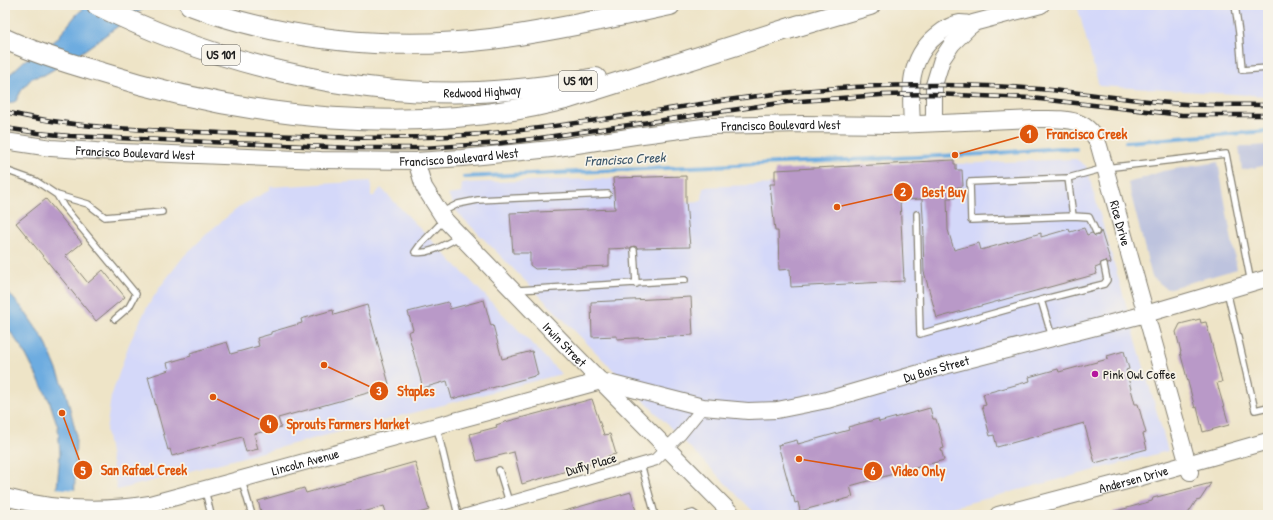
<svg xmlns="http://www.w3.org/2000/svg" width="1273" height="520" font-family="'Patrick Hand',sans-serif">
<style>
.built{fill:#d4d8f9}
.industrial{fill:#bdc3de}
.water{fill:#6dace0;stroke:#44647e}
.pier{fill:#eee4c7}
.lines{fill:none;stroke-linecap:round;stroke-linejoin:round}
.stream{stroke:#6dace0;stroke-width:4}
.building{fill:#b999c8}
.lane-casing{stroke:#858072;stroke-width:8}
.street-casing{stroke:#858072;stroke-width:13}
.secondary-casing{stroke:#858072;stroke-width:18}
.highway-casing{stroke:#858072;stroke-width:22}
.lane{stroke:#fff;stroke-width:5.5}
.street{stroke:#fff;stroke-width:11}
.secondary{stroke:#fff;stroke-width:16}
.highway{stroke:#fff;stroke-width:20}
.rail-casing{stroke:#1c1c1c;stroke-width:4.5}
.rail{stroke:#f7f3e8;stroke-width:3;stroke-dasharray:9;stroke-linecap:butt}
.poi-dot{fill:#b5179e;stroke:#f7f3e8;stroke-width:1.5}
.labels{text-anchor:middle;stroke-width:3.5;stroke-linejoin:round;paint-order:stroke}
.shield{fill:#f7f3e8;stroke:#5e5c59;stroke-width:1}
.shield-label{font-size:12px;font-weight:bold;fill:#1c1c1c}
.street-label{font-size:13px;fill:#1c1c1c;stroke:#f7f3e8}
.poi-label{font-size:13px;fill:#1c1c1c;stroke:#f7f3e8;text-anchor:start}
.water-label{font-size:14px;font-style:italic;fill:#3c566a;stroke:#f7f3e8}
.leader{fill:none;stroke:#de560d;stroke-width:1.5}
.callout-dot{fill:#de560d;stroke:#f7f3e8;stroke-width:1.5}
.mark-label{font-size:12px;text-anchor:middle;font-weight:bold;fill:#fff}
.callout-label{font-size:14px;text-anchor:middle;font-weight:bold;fill:#de560d;stroke:#f7f3e8;stroke-width:3.5;stroke-linejoin:round;paint-order:stroke}
</style>
<rect width="100%" height="100%" fill="#f7f3e8"/>
<filter id="ink" filterUnits="userSpaceOnUse"><feTurbulence type="fractalNoise" baseFrequency=".025" numOctaves="2"/><feDisplacementMap in="SourceGraphic" scale="8" xChannelSelector="R" yChannelSelector="G"/><feConvolveMatrix kernelMatrix="1 2 1 2 8 2 1 2 1" color-interpolation-filters="sRGB"/></filter>
<filter id="wash" filterUnits="userSpaceOnUse"><feTurbulence type="fractalNoise" baseFrequency=".012" numOctaves="4" result="noise"/><feDisplacementMap in="SourceGraphic" scale="16" xChannelSelector="R" yChannelSelector="G"/><feGaussianBlur stdDeviation="0.9" result="paint"/><feColorMatrix in="noise" values="0 0 0 0 0 0 0 0 0 0 0 0 0 0 0 0 0 1.4 0 .05"/><feComposite in="paint" operator="in"/></filter>
<g filter="url(#wash)">
<rect width="100%" height="100%" fill="#eee4c7"/>
<!-- built -->
<path class="built" d="M1077 5H1268V96L1099 86Z
M1076 159 1086 166 1168 451 922 515H757L458 213 448 195 461 193 462 183 686 176V202L702 201 703 187 775 184V170L954 160V164H956Z
M371 181V196H374L381 188 561 374 117 490 106 431 111 397 129 344 146 309 160 287 184 256 212 229 242 205 270 190V187Z"/>
<!-- industrial -->
<path class="industrial" d="M1268 145V165L1242 170 1239 147Z
M1218 162 1237 269 1167 289 1152 277 1128 183 1163 171Z"/>
<!-- water -->
<path class="water" d="M88 5H150L135 14 75 57 44 75 32 78 22 89 16 101 5 105V79L24 61 56 40 76 15Z
M5 289 23 309 45 341 65 389 76 433 74 515H57V488L60 454 58 427 49 400 25 353 5 324Z"/>
<!-- pier -->
<path class="pier" d="M55 488 77 490 76 515H55Z"/>
<g class="lines">
<!-- stream -->
<path class="stream" d="M80 5 89 9
M1126 142 1268 131
M464 177 985 154 1060 148 1076 149"/>
</g>
<g id="blocks">
<!-- building -->
<path class="building" d="M954 160V164H956V170H962L963 186 957 187V193H955V198H947L948 230 954 250 979 243 981 250 1041 233V237L1069 229 1070 232 1084 228 1087 235 1092 233 1095 236 1099 235 1101 231 1111 263 1108 264 1105 261 1102 262 1100 266 1095 268 1097 274 937 318 924 272 923 236H924L922 199 900 200 904 281 791 287 790 269 779 270 778 231H775L770 184H775V170L913 163V162Z
M686 176V202L690 247 638 248 634 246 630 248 609 249V266L535 269 530 265V253H513L510 213 615 209 613 178Z
M46 199 82 243 66 256 88 283 103 270 125 297 96 321 16 223Z
M691 297 693 335 617 339V336L592 337 591 302Z
M484 300 491 326 493 325 502 359 532 351 538 375 452 399 447 381 423 388 408 332 413 330 408 312 448 302 450 309Z
M367 305 389 384 381 386 382 389 278 418 281 427 254 434 258 449 246 452 242 437 172 456 170 449 168 450 148 377 169 370 167 363 191 356 190 353 227 342 231 354 259 346 257 338 271 334V332L302 323 301 319 333 310 334 315Z
M1200 319 1201 323 1206 322 1222 382 1217 383 1229 425 1203 432 1197 407 1195 408 1180 352H1181L1176 332 1180 324Z
M1124 351 1129 369 1126 370 1135 404H1138L1146 433 1143 434 1147 449 1095 463 1084 423 997 447 994 435 990 436 982 406 986 405 983 394 1030 381 1029 377 1058 369 1059 372 1108 359 1107 356Z
M592 399 604 435 610 434 616 454 608 456V459L522 484 514 452 477 461 470 434 497 427 496 425 505 422Z
M930 408 933 419H936L944 448 941 449 944 460 850 486 853 497 800 511 798 502 795 503 793 495 792 496 778 445 797 440 798 444 849 430 848 427 878 419 879 422Z
M415 462 429 510 412 515H387L384 506 360 513 359 510 342 515H262L258 501 304 488 306 493Z
M1211 483 1200 500 1196 501 1187 515H1113V512L1152 501 1153 498Z
M631 492 637 515H562L561 512Z"/>
</g>
</g>
<g filter="url(#ink)">
<use href="#blocks" fill-opacity="0" stroke="#858072" stroke-width="1"/>
<g class="lines">
<!-- lane casing -->
<g class="lane-casing">
<path id="lane" d="M1235 5 1239 33 1242 70 1268 68
M5 170 36 181 57 195 88 204 105 217 162 212
M1068 178 970 182 971 220 1073 216 1068 178 1105 168 1226 154 1251 283
M57 195 64 207 136 294 129 307 115 319
M442 212 458 204 478 200 608 194
M917 214 920 334 1041 300 1052 337
M1073 216 1089 217 1096 232
M444 220 420 245 415 252C430 255 445 244 459 237
M634 250 636 284
M518 290 685 280
M1227 291 1255 410 1268 407
M1041 300 1104 284 1107 280 1104 265
M437 428 458 515
M641 464 655 515
M499 470 509 502
M242 481 252 515
M205 490 211 515
M686 515 693 513 696 515"/>
</g>
<!-- street casing -->
<g class="street-casing">
<path id="street" d="M465 515 655 460 681 434 703 407"/>
</g>
<!-- secondary casing -->
<g class="secondary-casing">
<g id="secondary">
<path d="M934 123V85L942 59 952 44 973 23 1041 5"/>
<path d="M912 124C910 91 908 59 936 36 942 31 952 24 960 23 964 23 969 24 972 25"/>
<path id="s1" d="M5 141 51 148 96 151 321 160 416 161 462 158 551 149 635 136 711 126 802 124 895 125 1036 119C1064 119 1088 116 1099 146L1190 472"/>
<path id="s2" d="M416 161 424 187 445 220 575 355 733 515"/>
<path id="s3" d="M5 497C53 510 102 512 150 504L601 381 703 407 748 411 777 410 827 400 944 366 1146 314 1268 278"/>
<path id="s4" d="M998 515 1138 478 1268 441"/>
</g>
</g>
<!-- highway casing -->
<g class="highway-casing">
<g id="highway">
<path id="s5" d="M97 5C211 62 351 97 479 92 519 90 558 85 596 78"/>
<path d="M190 5C284 41 391 51 491 39 551 31 611 18 670 5"/>
<path d="M788 29 870 5"/>
<path d="M5 39C35 53 67 63 99 72 247 119 417 138 569 98L800 25"/>
</g>
</g>
<!-- lane -->
<use href="#lane" class="lane"/>
<!-- street -->
<use href="#street" class="street"/>
<!-- secondary -->
<use href="#secondary" class="secondary"/>
<!-- highway -->
<use href="#highway" class="highway"/>
<!-- rail casing -->
<g class="rail-casing">
<path id="rail" d="M5 112C76 129 148 130 220 133 318 137 416 142 513 131 627 119 740 93 854 87 915 84 978 84 1039 89 1088 93 1136 101 1185 104 1213 106 1240 104 1268 105
M5 128 38 133 70 136 352 148H424L501 143 540 138 787 102 881 95 933 94 1031 98 1182 115H1268"/>
</g>
<!-- rail -->
<use href="#rail" class="rail"/>
</g>
</g>
<!-- markers -->
<circle class="poi-dot" cx="1095" cy="374" r="4"/>
<g class="labels">
<!-- shield labels -->
<g class="shield">
<rect x="202" y="45" width="38" height="20" rx="3"/>
<rect x="559" y="71" width="38" height="20" rx="3"/>
</g>
<g class="shield-label">
<text x="221" y="59">US 101</text>
<text x="578" y="85">US 101</text>
</g>
<!-- street labels -->
<g class="street-label">
<text dy="5" stroke="none"><textPath href="#s5" startOffset="399">Redwood Highway</textPath></text>
<text dy="5" stroke="none"><textPath href="#s1" startOffset="779">Francisco Boulevard West</textPath></text>
<text dy="5" stroke="none"><textPath href="#s1" startOffset="131">Francisco Boulevard West</textPath></text>
<text dy="5" stroke="none"><textPath href="#s1" startOffset="455">Francisco Boulevard West</textPath></text>
<text dy="5" stroke="none"><textPath href="#s1" startOffset="1189">Rice Drive</textPath></text>
<text dy="5" stroke="none"><textPath href="#s2" startOffset="239">Irwin Street</textPath></text>
<text dy="5" stroke="none"><textPath href="#s3" startOffset="958">Du Bois Street</textPath></text>
<text dy="5" stroke="none"><textPath href="#s3" startOffset="307">Lincoln Avenue</textPath></text>
<text transform="translate(591 464) rotate(-16)" y="5">Duffy Place</text>
<text dy="5" stroke="none"><textPath href="#s4" startOffset="140">Andersen Drive</textPath></text>
</g>
<!-- poi labels -->
<g class="poi-label">
<text x="1103" y="379">Pink Owl Coffee</text>
</g>
<!-- water labels -->
<g class="water-label">
<text transform="translate(625 159) rotate(-3)" y="5">Francisco Creek</text>
</g>
</g>
<!-- callouts -->
<path class="leader" d="M955 155L1029 134M837 207L903 192M324 365L379 391M213 397L269 424M62 413L83 470M799 459L873 471"/>
<g class="callout-dot">
<circle cx="955" cy="155" r="4"/>
<circle cx="837" cy="207" r="4"/>
<circle cx="324" cy="365" r="4"/>
<circle cx="213" cy="397" r="4"/>
<circle cx="62" cy="413" r="4"/>
<circle cx="799" cy="459" r="4"/>
<circle cx="1029" cy="134" r="10"/>
<circle cx="903" cy="192" r="10"/>
<circle cx="379" cy="391" r="10"/>
<circle cx="269" cy="424" r="10"/>
<circle cx="83" cy="470" r="10"/>
<circle cx="873" cy="471" r="10"/>
</g>
<g class="mark-label">
<text x="1029" y="138">1</text>
<text x="903" y="196">2</text>
<text x="379" y="395">3</text>
<text x="269" y="428">4</text>
<text x="83" y="475">5</text>
<text x="873" y="475">6</text>
</g>
<g class="callout-label">
<text x="1087" y="139">Francisco Creek</text>
<text x="944" y="197">Best Buy</text>
<text x="416" y="396">Staples</text>
<text x="348" y="429">Sprouts Farmers Market</text>
<text x="144" y="475">San Rafael Creek</text>
<text x="918" y="476">Video Only</text>
</g>
<!-- margin -->
<rect width="1273" height="520" fill="none" stroke="#f7f3e8" stroke-width="20"/>
</svg>
